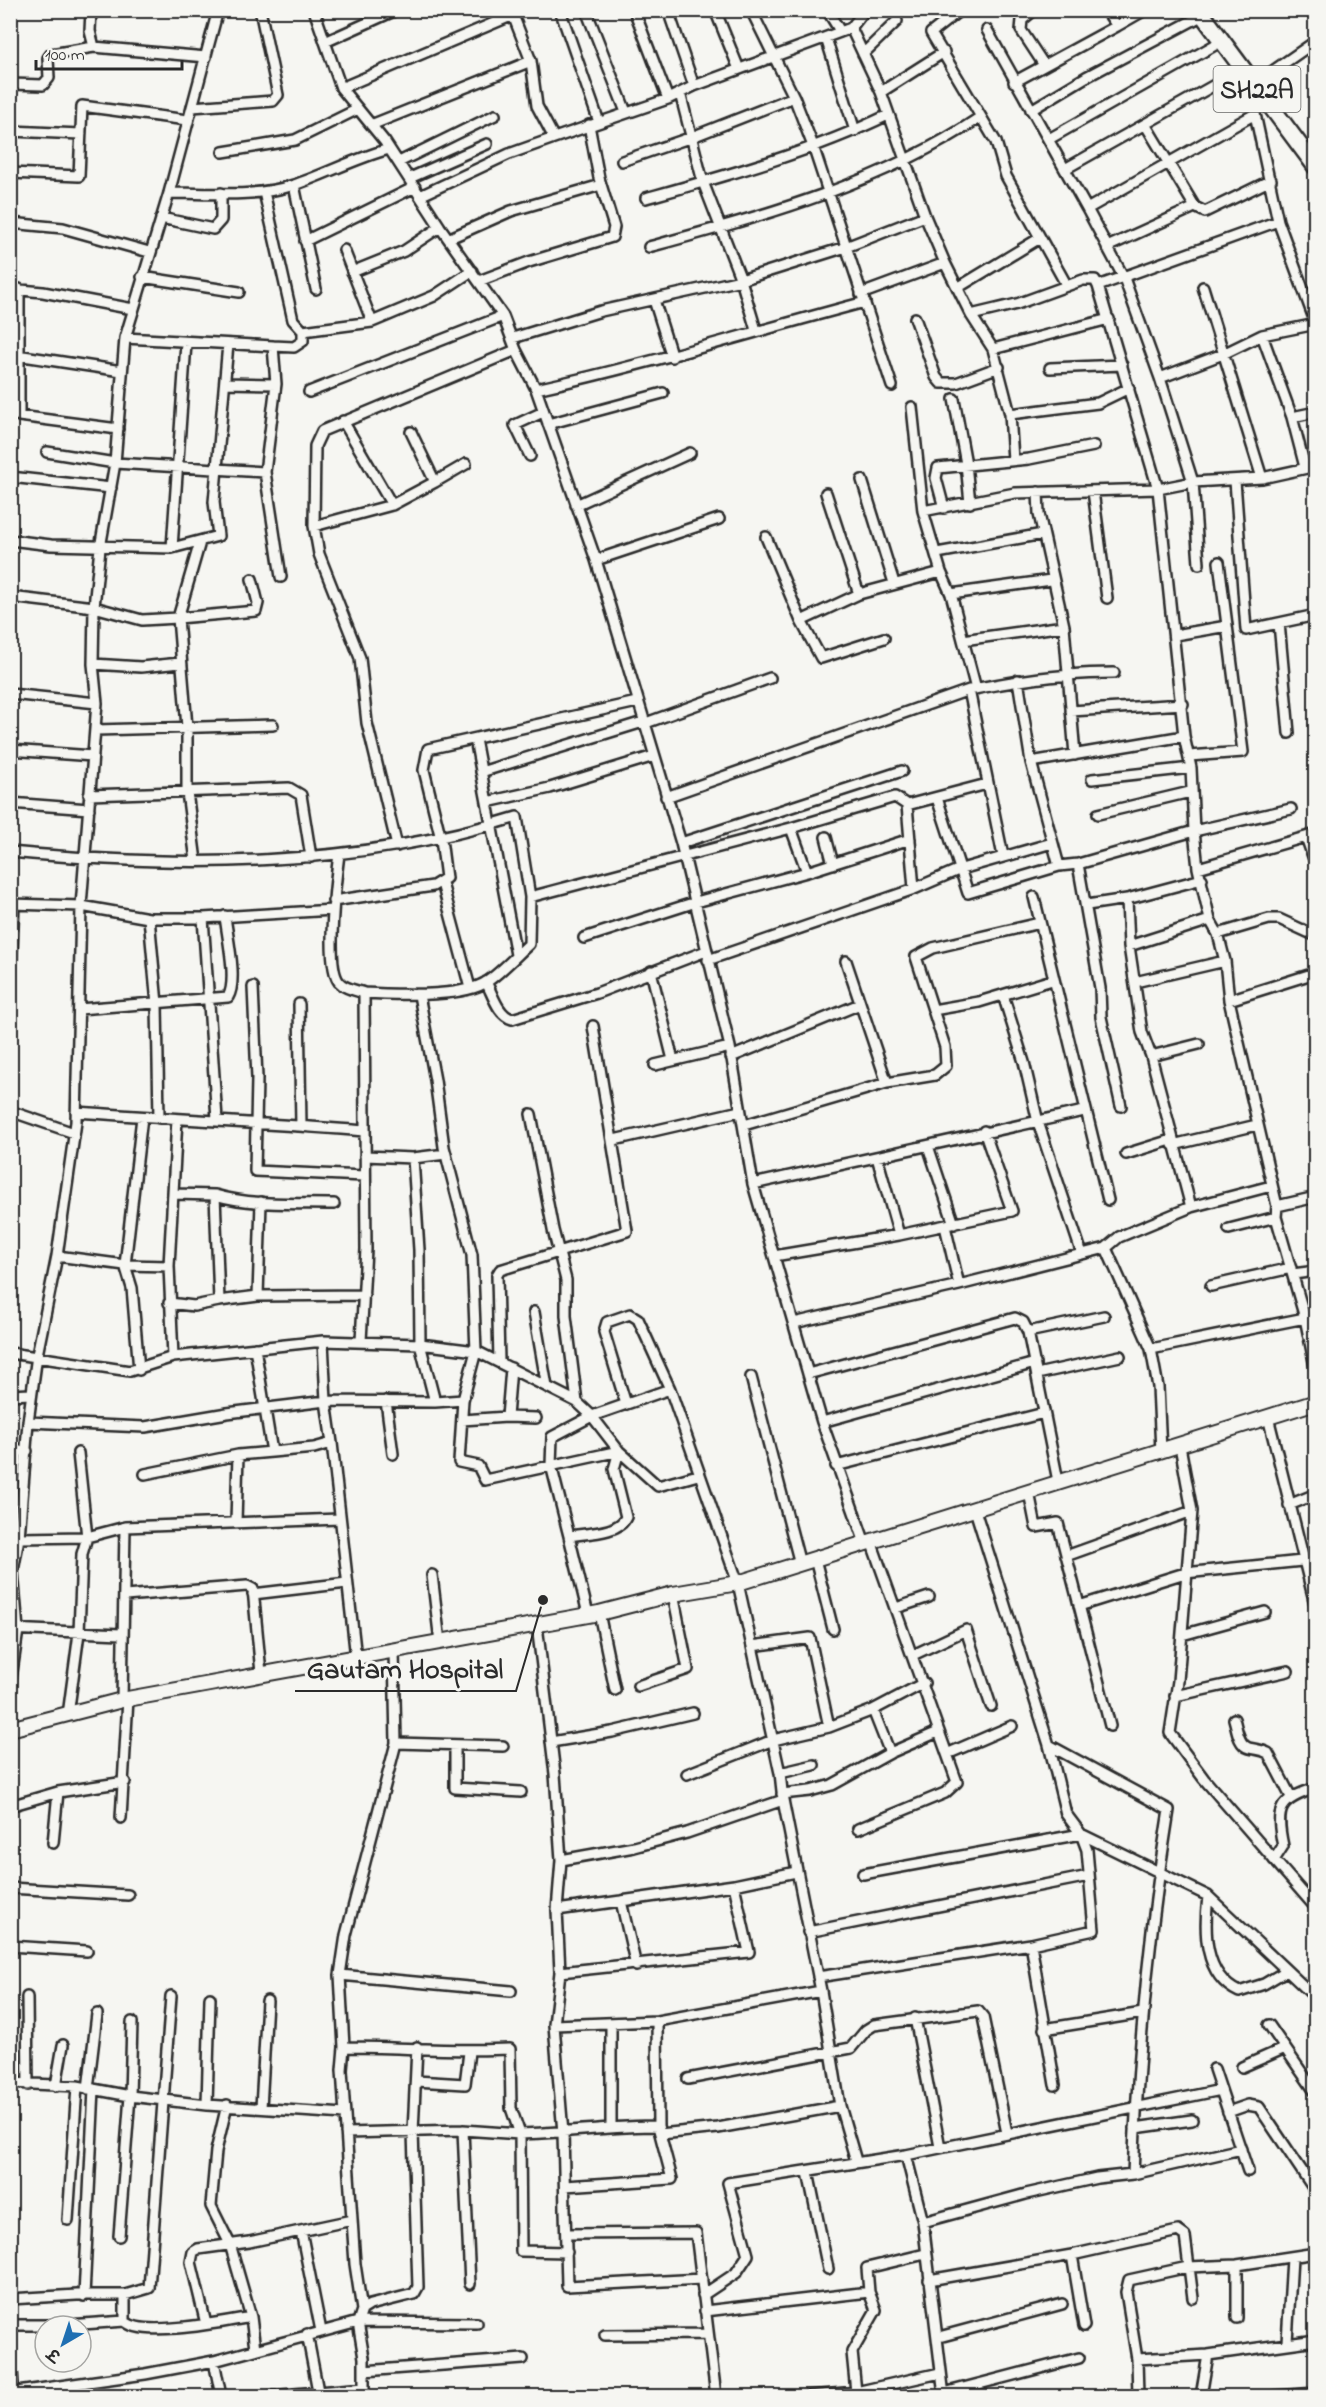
<svg xmlns="http://www.w3.org/2000/svg" width="1326" height="2407" font-family="'Indie Flower','Playpen Sans Deva',sans-serif">
<style>
.lines{fill:none;stroke-linecap:round;stroke-linejoin:round}
.street-casing{stroke:#2b2b2b;stroke-width:14}
.secondary-casing{stroke:#2b2b2b;stroke-width:18}
.primary-casing{stroke:#2b2b2b;stroke-width:20}
.street{stroke:#f6f6f2;stroke-width:9}
.secondary{stroke:#f6f6f2;stroke-width:14}
.primary{stroke:#f6f6f2;stroke-width:15}
.labels{text-anchor:middle;stroke-width:6;stroke-linejoin:round;paint-order:stroke}
.shield{fill:#f6f6f2;stroke:#686867;stroke-width:1.5}
.shield-label{font-size:26px;font-weight:bold;fill:#2b2b2b}
.leader{fill:none;stroke:#2b2b2b;stroke-width:2}
.callout-dot{fill:#2b2b2b;stroke:#f6f6f2;stroke-width:2}
.callout-label{font-size:28px;text-anchor:middle;font-weight:bold;fill:#2b2b2b;stroke:#f6f6f2;stroke-width:6;stroke-linejoin:round;paint-order:stroke}
</style>
<rect width="100%" height="100%" fill="#f6f6f2"/>
<filter id="ink" filterUnits="userSpaceOnUse"><feTurbulence type="fractalNoise" baseFrequency=".0167" numOctaves="2"/><feDisplacementMap in="SourceGraphic" scale="12" xChannelSelector="R" yChannelSelector="G"/><feConvolveMatrix kernelMatrix="1 2 1 2 8 2 1 2 1" color-interpolation-filters="sRGB"/></filter>
<g filter="url(#ink)">
<g class="lines">
<!-- street casing -->
<g class="street-casing">
<path id="street" d="M91 10 90 31 94 47 206 57
M314 10 341 88 385 142 440 227 503 316 516 350 536 389 596 560 681 843 730 1047 753 1184 822 1422 865 1543
M511 10 531 61 537 106 554 138 668 99 694 86 851 28 881 92 925 216 945 263 971 315 993 349 1010 414 1013 460
M560 10 599 122
M586 10 626 112
M634 10 668 99
M715 10 739 69
M751 10 794 97 813 146 892 386
M827 10 840 31
M960 10 931 33 996 142 1006 176 1067 286
M1034 10 1022 20 1021 30 1044 65
M1106 10 1117 26 1145 10
M671 19 694 86
M851 28 865 10
M987 30 1087 209 1255 114
M826 38 855 131
M325 42 396 10
M863 54 897 21
M1014 82 1117 26
M10 84 43 85 49 78 48 58 51 54 94 47
M1254 84 1316 41
M341 88 513 15
M881 92 944 52
M680 93 703 182 741 280 756 330
M192 107 273 101 278 95 260 10
M1031 110 1086 77 1203 15
M1145 124 1195 207 1205 212 1271 180
M371 125 531 61
M10 131 81 134
M1049 139 1222 41
M223 152 295 140 358 109
M622 161 692 137 794 97
M399 162 495 115
M1065 169 1243 69
M10 173 79 176 82 106 187 120
M410 178 487 144
M294 185 316 289
M264 192 293 320 303 331V341L294 347 273 346
M169 193C211 193 254 198 294 185 326 174 356 158 389 149
M420 196 509 154 554 138
M646 198C728 175 812 152 888 115
M1087 209 1124 278 1160 378 1193 482 1199 564
M161 218 213 229 221 220V193
M10 223 63 228 149 252
M450 238 511 211 601 185
M305 241 415 187
M649 247C762 216 881 184 979 118
M1107 247 1195 207
M344 250 372 322
M352 272 404 251 440 227
M142 277 239 292
M479 281 529 262 612 237 614 227 599 178 589 125
M1098 286 1158 489 1193 482 1262 478 1316 466
M959 287 1040 238
M1203 287 1262 478
M10 289 43 292 133 309
M19 289V416L118 429
M861 294 945 263
M654 300 672 357
M971 315 1017 304 1083 280H1095L1098 286 1278 221
M915 318 936 377 941 383H956L999 367
M303 331 372 322 434 296 472 271
M1262 335 1292 417 1305 467
M125 338 273 346 276 384 265 472 281 577
M513 338 601 311 741 280 846 247 925 216
M993 349 1109 319
M10 354 122 371
M1050 368 1122 365
M1160 378 1223 354 1262 335 1316 324 1278 221 1255 114 1259 91
M225 383 276 384
M536 389C647 365 755 331 865 302
M309 392 503 316
M954 399 966 464 970 503
M912 407 923 511
M1010 414 1098 403 1129 388
M1292 417 1316 412
M343 421 392 505
M548 424 663 393
M47 452 115 463 265 472
M530 456 515 425 543 412
M10 477 111 488
M862 480 894 583
M1235 481 1246 630 1316 615
M435 482 466 464
M1093 491 1107 598
M1038 492 1039 514 1064 626 1075 755
M826 493 859 594
M576 505 690 453
M944 508 936 478 938 468 1029 459 1094 446
M314 526 392 505 435 482 411 432
M766 537 801 621 821 658 884 638
M10 540 51 545 172 548 186 343
M200 542 178 618 256 611 258 603 252 579
M172 548 218 536 214 502 228 344
M937 553 1043 534
M596 560 719 519
M941 572 951 594 976 689
M951 594 1051 580
M10 597 94 607 142 620 178 618 187 727V792L196 861
M801 621 859 594 941 572 923 511 1015 493 1158 489 1184 736 1191 768 1194 831 1291 809
M1279 623 1289 733
M1175 635 1227 626
M963 640 1064 626
M93 664 141 667 180 663
M1018 680 1031 762 1059 866 1078 864 1194 831 1198 868 1210 920 1218 934 1225 961 1229 1000 1277 1206 1276 1217 1305 1318 1316 1371
M969 690 1003 856
M10 694 97 703
M1071 711 1183 704
M643 724 770 678
M96 730 273 725
M475 739 516 955
M10 750 93 756
M1189 756 1243 752 1219 562
M1031 762 1184 736
M481 772 643 722
M1092 779 1191 768
M89 795 289 788 301 795 311 857
M666 797 969 690C1018 680 1064 673 1114 673
M937 798 968 893 1059 866
M487 802 550 788 654 756
M10 803 89 809
M907 805 987 784
M1098 814 1190 792
M791 828 807 872 910 839
M826 837 833 864
M1306 837 1316 865
M681 843 902 771
M397 846 367 723 360 658 319 554 314 526 315 446 322 431 516 350
M10 852C179 868 354 868 517 817L530 897 529 944C516 956 502 971 488 981 462 999 395 994 364 993
M339 854C336 877 325 965 339 982 345 989 356 990 364 993L366 1249 361 1341
M1078 864 1100 988 1101 1017 1121 1106
M1198 868 1316 834
M442 883 470 988
M530 897 791 828 895 797 907 805 914 889 958 870 1052 843
M1034 897 1108 1200
M1127 899 1129 946 1142 1032 1151 1056 1191 1207 1271 1186
M333 901 433 886 446 878 441 839 424 770 428 749 637 702
M10 904 81 906 149 918
M1087 905 1127 899 1202 879
M203 918 333 910
M1218 934 1269 919H1279L1316 936
M584 938 696 902 807 872
M1129 946 1210 920
M708 960 914 889
M846 961 887 1083 935 1075 946 1066 945 1047 916 957 933 948 1040 923
M651 971 673 1060
M486 982C493 995 498 1015 512 1019L597 993 706 951
M1135 982 1225 961
M253 987 257 1078 255 1171 364 1176
M419 995 435 1080 444 1147 472 1255 476 1351 463 1400 459 1462 478 1466 485 1480 619 1451 658 1486 698 1475
M1003 995 1024 1062 1038 1122 1082 1254
M10 999 14 904
M1229 1000 1312 974
M299 1004 301 1126
M79 1009 228 997C238 981 227 935 225 916
M933 1010 979 1002 1052 980
M1151 1056 1199 1044
M731 1057 860 1004
M655 1065 730 1047
M10 1111 74 1133
M76 1112C172 1119 268 1123 364 1131
M531 1114 553 1230 566 1280V1316L577 1402
M159 1118 157 1004 149 918H203L217 1119
M744 1125 887 1083
M614 1140 740 1111
M1173 1145 1257 1125
M928 1146 954 1224
M1126 1154 1171 1140
M365 1156 413 1158 446 1154
M877 1157 899 1235
M753 1184 1084 1111
M173 1194 215 1195 219 1301 258 1296 261 1202
M215 1195C252 1206 295 1203 334 1204
M1277 1206 1316 1197
M945 1226 959 1285
M1229 1229 1276 1217
M1106 1248 1119 1237 1191 1207
M57 1256 125 1265 142 1117
M774 1256 899 1235 1012 1211 984 1131
M1293 1274 1316 1271
M1211 1286 1291 1268
M258 1296 364 1295
M169 1303 194 1306 219 1301
M534 1312 547 1387
M794 1323 959 1285 1106 1248 1151 1349 1158 1387 1161 1451
M1028 1332 1104 1316
M323 1341 326 1401 332 1443
M255 1348 272 1452 314 1448 332 1443 356 1658
M1151 1349 1305 1318
M10 1353 130 1371 173 1357 323 1341 420 1344 419 1250 413 1158
M173 1357 169 1266 177 1119
M499 1362 497 1275 500 1270 627 1231 593 1026
M511 1368 507 1417 536 1418
M139 1370 132 1288 125 1265 169 1266
M808 1374 1015 1318 1023 1322 1028 1332 1058 1481
M1037 1374 1120 1356
M751 1377 800 1564
M10 1395 31 1394
M386 1401 393 1454
M435 1402 463 1400
M626 1404 604 1332 607 1322 630 1314 638 1319 670 1389
M1268 1417 1316 1608
M462 1420 507 1417
M28 1422 145 1427 227 1413 326 1401 435 1402 420 1344 476 1351 577 1402 592 1416 619 1451 614 1469 626 1517C619 1534 585 1533 569 1536L588 1614
M822 1422 1035 1363
M1180 1446 1192 1511 1178 1681 1170 1733 1204 1779 1316 1908
M10 1451H27
M836 1466 1044 1413
M145 1474 238 1455 272 1452
M1029 1492 1036 1527 1058 1523 1110 1726
M1289 1505 1316 1494
M236 1522 238 1455
M569 1536 551 1465 552 1437 592 1416 670 1389 738 1583 780 1773 783 1800 821 1991 840 2106 856 2161
M19 1538 87 1537 125 1527
M1066 1556 1192 1511
M815 1559 833 1629
M432 1575 440 1642
M253 1594 347 1583
M125 1596 247 1586 253 1589 261 1673
M1079 1606 1185 1573 1302 1561
M896 1608 929 1597
M599 1613 615 1690
M537 1625 555 1774 561 1860 557 1910 560 1972 554 2025
M10 1629 121 1634
M1182 1635 1265 1612
M752 1646 810 1638 829 1727 873 1710
M913 1655 966 1630 991 1706
M10 1686 18 1630 13 1571 19 1538 28 1422 37 1355 57 1256 76 1122 81 906 97 703 93 664 94 607 100 548 115 463 125 338 169 193 218 10
M638 1686 688 1669 673 1594
M1175 1696 1288 1671
M122 1700 125 1527 339 1519
M68 1715 79 1633 82 1554 87 1537 78 1453
M1234 1719C1237 1728 1238 1745 1249 1748 1257 1750 1261 1749 1268 1753L1291 1797
M551 1742 612 1732 693 1713
M396 1743 503 1746
M455 1745V1788L521 1792
M1049 1745 1169 1810C1149 1931 1138 2052 1133 2174
M890 1753 873 1710 924 1683
M947 1754 1012 1726
M780 1773 814 1765
M687 1774 773 1740 829 1727
M782 1794 810 1791 832 1785 890 1753 938 1732
M10 1806 58 1792 125 1782
M121 1818 128 1699
M858 1829 945 1793 957 1782 871 1541
M53 1843 58 1792
M561 1860 634 1847 687 1833 783 1800
M1274 1860 1283 1846C1275 1808 1279 1800 1316 1788
M863 1874 1081 1834 1208 1896 1316 1998
M10 1888 128 1895
M1208 1896C1204 1930 1203 1975 1239 1992L1264 1984 1286 1971
M557 1910 621 1901
M808 1932 1089 1876
M1031 1944 1055 2085
M10 1946 87 1951
M636 1966 621 1901 734 1885 796 1872
M560 1972 749 1952 734 1885
M340 1975 511 1991
M818 1977 1031 1944 1094 1930 1087 1850 1081 1834 1066 1814 1049 1745 975 1510
M27 1997 28 2085
M915 2018 940 2147
M611 2023V2126
M1269 2025 1316 2093
M1044 2029 1143 2013
M344 2047C399 2047 454 2052 510 2049L511 2108 520 2134C566 2133 611 2126 658 2126
M1242 2067 1283 2049
M1214 2069 1248 2171
M688 2079 851 2048 866 2030 874 2025 978 2011 983 2017 1007 2133
M416 2081 465 2084 469 2052
M10 2083 77 2086 130 2096 207 2105 345 2114
M56 2086 63 2045
M88 2089 97 2014
M207 2105 210 1998
M227 2105 216 2151 211 2206 230 2244 251 2317 255 2349
M261 2108 267 2001
M1228 2112 1248 2105 1259 2107 1316 2192
M1135 2128 1192 2120
M463 2130 470 2284
M346 2133 463 2130 520 2134 521 2251 567 2252
M660 2134 718 2128 840 2106
M906 2155 1221 2090
M808 2172 828 2269
M565 2186 672 2179 658 2126 657 2021
M68 2220 77 2086
M923 2222 1026 2194 1097 2178 1133 2174 1241 2149
M301 2231 321 2331
M566 2234 696 2233 716 2396
M119 2236 130 2096 132 2022
M1072 2255 1084 2326
M702 2279 567 2286 563 2133 554 2025 657 2021 821 1991
M929 2280 1072 2255 1178 2231 1185 2236 1193 2298
M125 2295V2321C141 2339 227 2321 251 2317
M703 2295 736 2273 748 2255 728 2183 906 2155 923 2222 944 2396
M84 2296 94 2089
M10 2299 77 2295H125L149 2288 171 1996
M362 2310 370 2305 414 2294 418 2287 413 2132 417 2047
M705 2311 869 2292
M1237 2318V2265
M206 2324 191 2262 193 2252 198 2249 249 2242 352 2220
M10 2325H68L125 2321
M307 2334 318 2391
M605 2335 708 2334
M939 2337 1062 2304
M1287 2342 1292 2258
M10 2347 14 2396
M1137 2359 1208 2355 1316 2340
M214 2361 221 2396
M364 2371 523 2359
M856 2392 852 2352 876 2310 869 2292 867 2268 925 2254
M10 2393 145 2374 214 2361 358 2322 477 2323
M944 2393 1079 2358
M270 2396 364 2388
M364 2396V2358L358 2322 362 2310 355 2264 342 2070 344 2047 340 1975 346 1935 396 1743 394 1651
M809 2396 856 2392 940 2373
M1138 2396 1137 2359 1126 2292 1129 2280 1188 2267 1237 2265 1316 2253
M1201 2396 1208 2355
M1275 2396 1316 2393"/>
</g>
<!-- secondary casing -->
<g class="secondary-casing">
<path id="secondary" d="M10 1729 122 1700 599 1613 673 1594 738 1583 1316 1402"/>
</g>
<!-- primary casing -->
<g class="primary-casing">
<path id="primary" d="M1199 10 1316 167"/>
</g>
<!-- street -->
<use href="#street" class="street"/>
<!-- secondary -->
<use href="#secondary" class="secondary"/>
<!-- primary -->
<use href="#primary" class="primary"/>
</g>
</g>
<g class="labels">
<!-- shield labels -->
<rect class="shield" x="1213.5" y="66" width="87" height="46" rx="4.5"/>
<g class="shield-label">
<text x="1257" y="98">SH22A</text>
</g>
</g>
<!-- callouts -->
<path class="leader" d="M543 1600L516 1691H295"/>
<circle class="callout-dot" cx="543" cy="1600" r="6"/>
<g class="callout-label">
<text x="405" y="1678">Gautam Hospital</text>
</g>
<!-- margin -->
<rect width="1326" height="2407" fill="none" stroke="#f6f6f2" stroke-width="36"/>
<rect x="18" y="18" width="1290" height="2371" fill="none" stroke="#2b2b2b" stroke-width="2" filter="url(#ink)"/>
<!-- north arrow -->
<g transform="translate(63 2344) rotate(219)"><circle r="28" fill="#f6f6f2" stroke="#a5a5a2" stroke-width="1.5"/>
<path d="M0-4.5L10 22L0 15L-10 22Z" fill="#1f6fb2"/>
<text y="-9" font-size="16" font-weight="bold" text-anchor="middle" fill="#2b2b2b">उ</text>
</g>
<!-- scale -->
<path d="M36 60v9h146v-9" fill="none" stroke="#2b2b2b" stroke-width="3"/>
<text x="45" y="60" font-size="18" fill="#2b2b2b" stroke="#f6f6f2" stroke-width="4.5" paint-order="stroke">100 m</text>
</svg>
